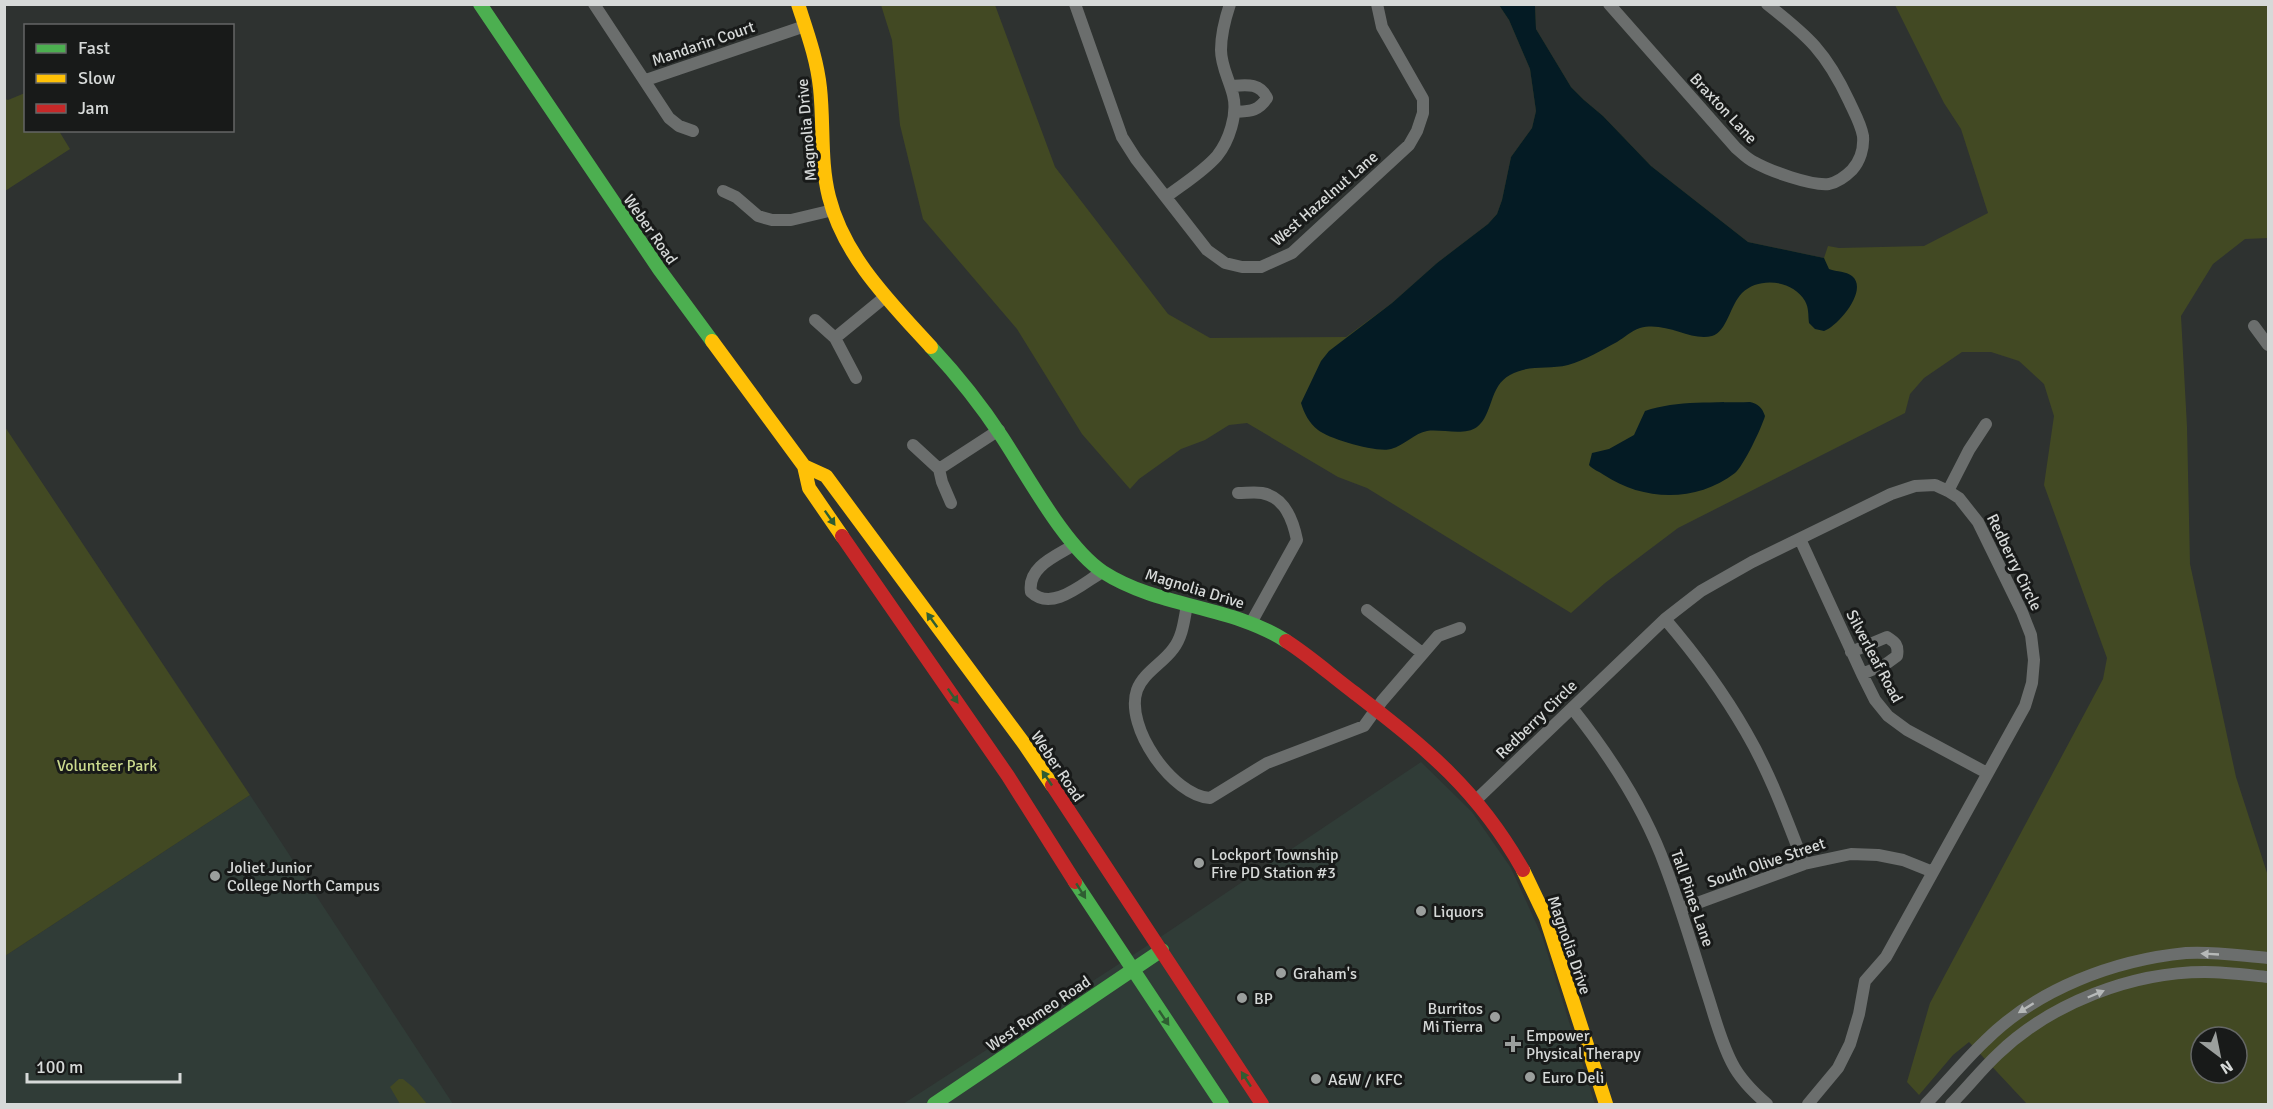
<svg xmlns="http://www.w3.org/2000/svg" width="2273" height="1109" font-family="Signika,sans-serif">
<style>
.built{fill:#303c37}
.green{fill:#424923;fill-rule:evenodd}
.water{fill:#041b24}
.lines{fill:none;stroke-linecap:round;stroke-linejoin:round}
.street{stroke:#6b6e6d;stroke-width:12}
.fast{stroke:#4caf50;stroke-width:14}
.slow{stroke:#ffc107;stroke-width:14}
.jam{stroke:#c62828;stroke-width:14}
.oneway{fill:#2f5d32}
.oneway2{fill:#b6b9b8}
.poi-dot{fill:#9b9f9d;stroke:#181a19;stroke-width:2}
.labels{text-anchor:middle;stroke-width:6;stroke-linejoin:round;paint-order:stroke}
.street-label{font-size:16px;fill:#d6d9d8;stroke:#181a19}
.park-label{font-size:16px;fill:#cbda8e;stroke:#181a19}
.poi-label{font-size:16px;fill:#d6d9d8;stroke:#181a19;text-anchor:start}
</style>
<rect width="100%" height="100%" fill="#2e3230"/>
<!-- built -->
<path class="built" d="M1421 762 1472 812 1511 868 1542 936 1595 1104H903L1156 940Z
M250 795 453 1104H5V956Z"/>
<!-- green -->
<path class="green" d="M881 5H995L1055 167 1168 314 1210 338 1346 337 1392 303 1437 263 1488 224 1497 214 1502 200 1511 157 1532 128 1536 111 1530 69 1509 20 1499 5H1535L1536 29 1571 87 1584 100 1603 116 1651 166 1748 242 1824 258 1828 246 1839 248 1924 246 1988 213 1961 129 1944 103 1895 5H2268V238L2245 239 2213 264 2181 316 2187 427 2190 564 2236 777 2268 876V1104H2027L1969 1042 1953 1055 1919 1095 1907 1082 1930 1003 2103 679 2107 658 2044 485 2054 416 2044 384 2019 361 1991 352H1962L1924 378 1910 394 1905 413 1678 528 1605 583 1571 613 1367 488 1338 477 1247 423 1229 425 1205 440 1181 449 1139 479 1130 489 1082 434 1017 329 923 219 900 125 892 40ZM2201 1037H2237V1073H2201Z
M25 93 26 130 59 131 70 149 5 191V99L8 100Z
M5 427 250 795 5 956Z
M399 1079H403L414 1088 427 1104H400L390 1087Z"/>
<!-- water -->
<path class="water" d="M1499 5H1535L1536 29 1571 87 1584 100 1603 116 1651 166 1748 242 1824 258 1829 269C1837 272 1846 271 1852 276 1869 290 1838 326 1824 331L1815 329 1809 323C1808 315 1809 308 1805 301 1793 280 1759 276 1742 293 1730 305 1727 332 1712 336 1691 342 1667 321 1640 328 1631 331 1625 337 1617 342 1602 350 1585 360 1568 365 1548 370 1529 364 1510 375 1489 386 1493 415 1477 427 1465 436 1442 429 1427 431 1415 433 1405 445 1391 449 1377 453 1329 439 1318 430 1309 423 1304 413 1301 403L1321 361 1329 351 1392 303 1437 263 1488 224 1497 214 1502 200 1511 157 1532 128 1536 111 1530 69 1509 20Z
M1750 402C1758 404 1762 407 1765 416 1762 427 1743 467 1735 473 1696 503 1643 501 1604 475 1599 471 1593 470 1589 465L1592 453 1609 449 1634 435 1645 411C1677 400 1716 403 1750 402Z"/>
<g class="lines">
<!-- street -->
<path class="street" d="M594 4 669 118 679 126 693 131
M1075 4 1122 137 1136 159 1207 250 1225 263 1242 267H1261L1292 253 1409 145 1417 131 1423 113V99L1382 27 1377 4
M1609 4 1736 148C1741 152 1747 159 1754 162 1770 171 1811 186 1829 184 1838 182 1845 177 1852 170 1860 161 1864 148 1863 136 1861 124 1854 112 1849 101 1826 52 1809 37 1767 4
M646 80 805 26
M1231 86C1245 85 1260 82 1267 98 1258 112 1249 111 1234 112
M723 191 736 197 758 216 772 220H791L833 210
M1166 197C1183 184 1203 172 1217 156 1229 141 1238 114 1233 95 1229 79 1221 66 1221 50 1221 34 1225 19 1230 4
M815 320 835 338 856 378
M2254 326 2268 345
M835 338 885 297
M913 445 939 469 942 482 951 503
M939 469 999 430
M1948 491 1969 450 1986 424
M1238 493C1246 493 1255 492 1262 493 1285 497 1293 520 1297 540L1251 623
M1800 539 1862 674 1875 700 1888 716 1907 730 1987 773
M1074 545C1056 556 1027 567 1031 592 1052 612 1082 584 1102 572
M1187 605C1184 620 1183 636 1173 649 1163 663 1143 673 1137 690 1124 727 1173 796 1210 798L1267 763 1364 726 1382 701 1438 636 1460 628
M1367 610 1422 653
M1665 619C1695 654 1723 692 1746 732 1770 773 1787 820 1804 864
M1851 652 1887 637C1895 642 1899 645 1897 656L1886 664 1862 674
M1572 708C1611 757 1645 809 1666 868 1681 908 1693 949 1706 990 1714 1014 1720 1040 1732 1063 1740 1079 1753 1092 1767 1104
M1476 800 1665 619 1701 591 1752 562 1891 494 1915 486 1935 485 1948 491 1959 498 1978 522 2022 612 2031 635 2034 660 2032 683 2025 706 1886 957 1865 981 1859 1014 1850 1044 1838 1068 1808 1104
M1681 909 1804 864 1851 854 1878 855 1903 860 1933 872
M1926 1104C1946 1083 1964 1061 1985 1041 2037 989 2114 960 2186 953 2213 951 2242 956 2268 958
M1951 1104C1967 1088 1981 1070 1998 1054 2051 1003 2132 972 2205 972 2226 972 2248 975 2268 977"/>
<!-- fast -->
<path class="fast" d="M480 4 659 269 712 341
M931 347C957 375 981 405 1002 437 1027 475 1066 548 1103 572 1159 608 1230 605 1286 641
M1075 882 1222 1104
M934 1104 1162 950"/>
<!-- slow -->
<path class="slow" d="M798 4C807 32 817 59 820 88 824 124 820 162 829 197 844 257 891 303 931 347
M712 341 804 466 809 488 842 536
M804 466 826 476 1025 745 1052 785
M1523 870 1546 918 1606 1104"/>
<!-- jam -->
<path class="jam" d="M842 536 1008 776 1075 882
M1286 641C1311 657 1333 677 1356 694 1427 749 1478 790 1523 870
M1052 785 1262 1104"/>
</g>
<!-- one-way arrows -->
<defs><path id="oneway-solid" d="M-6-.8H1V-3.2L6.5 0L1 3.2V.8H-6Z" transform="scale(1.5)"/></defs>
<g class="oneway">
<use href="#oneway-solid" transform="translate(830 518) rotate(55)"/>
<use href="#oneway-solid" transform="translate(932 620) rotate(-126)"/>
<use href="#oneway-solid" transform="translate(953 696) rotate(55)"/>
<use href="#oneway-solid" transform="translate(1047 778) rotate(-124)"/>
<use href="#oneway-solid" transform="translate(1081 891) rotate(58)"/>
<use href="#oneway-solid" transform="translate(1164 1018) rotate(56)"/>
<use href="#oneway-solid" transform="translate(1246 1079) rotate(-123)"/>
</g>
<g class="oneway2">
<use href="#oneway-solid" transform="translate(2210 954) rotate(-177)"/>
<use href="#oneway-solid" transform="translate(2096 994) rotate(-23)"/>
<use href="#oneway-solid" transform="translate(2026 1008) rotate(148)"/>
</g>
<!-- markers -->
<g class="poi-dot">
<circle cx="1199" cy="863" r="6"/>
<circle cx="215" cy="876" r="6"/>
<circle cx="1421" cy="911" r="6"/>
<circle cx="1281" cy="973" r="6"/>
<circle cx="1242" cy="998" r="6"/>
<circle cx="1495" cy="1017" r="6"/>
<path d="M1510 1035h6v6h6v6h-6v6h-6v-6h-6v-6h6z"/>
<circle cx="1530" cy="1077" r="6"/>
<circle cx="1316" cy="1079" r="6"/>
</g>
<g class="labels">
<!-- street labels -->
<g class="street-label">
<text transform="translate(703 43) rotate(-19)" y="6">Mandarin Court</text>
<text transform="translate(1724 108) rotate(47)" y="6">Braxton Lane</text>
<text transform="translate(806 130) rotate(-95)" y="6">Magnolia Drive</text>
<text transform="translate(1324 198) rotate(-41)" y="6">West Hazelnut Lane</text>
<text transform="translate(651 229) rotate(55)" y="6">Weber Road</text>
<text transform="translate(2015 562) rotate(64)" y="6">Redberry Circle</text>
<text transform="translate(1195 588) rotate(17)" y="6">Magnolia Drive</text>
<text transform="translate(1875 656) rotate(62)" y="6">Silverleaf Road</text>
<text transform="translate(1536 719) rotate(-44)" y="6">Redberry Circle</text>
<text transform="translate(1058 766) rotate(56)" y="6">Weber Road</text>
<text transform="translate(1766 862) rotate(-19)" y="6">South Olive Street</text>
<text transform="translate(1693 898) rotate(71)" y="6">Tall Pines Lane</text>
<text transform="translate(1570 945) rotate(71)" y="6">Magnolia Drive</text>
<text transform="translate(1038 1013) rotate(-34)" y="6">West Romeo Road</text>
</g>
<!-- park labels -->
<g class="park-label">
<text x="107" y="771">Volunteer Park</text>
</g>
<!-- poi labels -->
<g class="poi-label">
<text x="1211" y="860">Lockport Township<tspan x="1211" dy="18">Fire PD Station #3</tspan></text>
<text x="227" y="873">Joliet Junior<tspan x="227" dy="18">College North Campus</tspan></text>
<text x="1433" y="917">Liquors</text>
<text x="1293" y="979">Graham's</text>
<text x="1254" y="1004">BP</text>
<text x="1483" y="1014" text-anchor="end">Burritos<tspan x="1483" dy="18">Mi Tierra</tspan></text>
<text x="1526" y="1041">Empower<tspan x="1526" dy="18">Physical Therapy</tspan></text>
<text x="1542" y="1083">Euro Deli</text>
<text x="1328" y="1085">A&amp;W / KFC</text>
</g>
</g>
<!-- border -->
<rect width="2273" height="1109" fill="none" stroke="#d6d9d8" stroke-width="12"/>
<!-- legend -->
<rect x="24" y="24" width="210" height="108" fill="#181a19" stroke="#646665" stroke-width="1.5"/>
<rect x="36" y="44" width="30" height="9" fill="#4caf50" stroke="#646665" stroke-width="1.5"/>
<text x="78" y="54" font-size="18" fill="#d6d9d8">Fast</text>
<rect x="36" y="74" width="30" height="9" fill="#ffc107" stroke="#646665" stroke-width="1.5"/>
<text x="78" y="84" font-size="18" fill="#d6d9d8">Slow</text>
<rect x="36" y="104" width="30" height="9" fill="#c62828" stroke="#646665" stroke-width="1.5"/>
<text x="78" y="114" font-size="18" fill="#d6d9d8">Jam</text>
<!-- north arrow -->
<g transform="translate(2219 1055) rotate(148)"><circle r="28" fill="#181a19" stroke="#646665" stroke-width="1.5"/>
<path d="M0-4.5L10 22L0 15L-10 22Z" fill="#9b9f9d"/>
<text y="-9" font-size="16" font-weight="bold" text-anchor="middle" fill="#d6d9d8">N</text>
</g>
<!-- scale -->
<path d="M27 1073v9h153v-9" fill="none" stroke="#d6d9d8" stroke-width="3"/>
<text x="36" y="1073" font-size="18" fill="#d6d9d8" stroke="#181a19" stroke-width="4.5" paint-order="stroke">100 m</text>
</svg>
